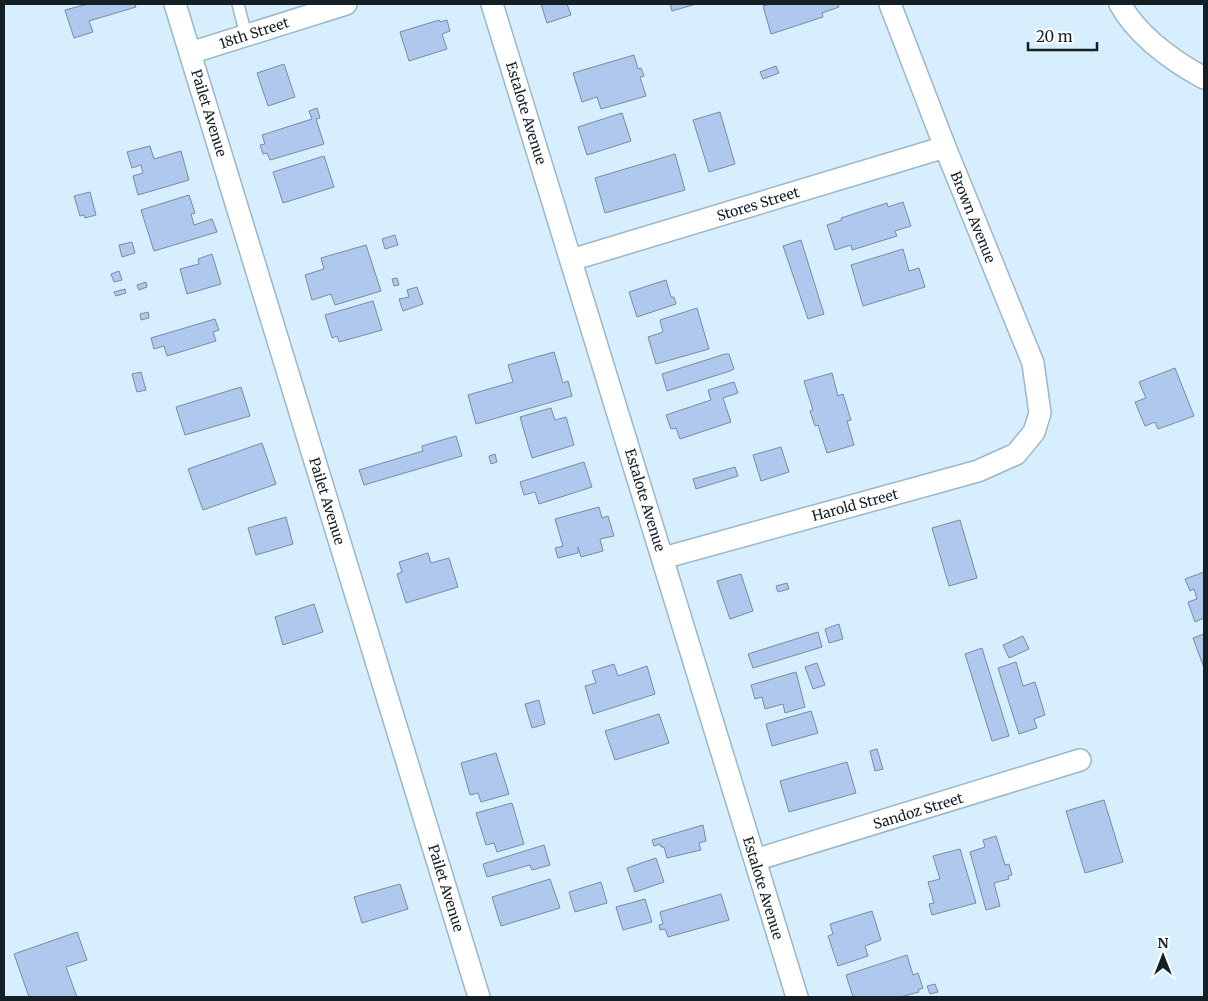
<svg xmlns="http://www.w3.org/2000/svg" width="1208" height="1001" font-family="Merriweather,serif">
<style>
.building{fill:#afc8ee;stroke:#798aa2}
.lines{fill:none;stroke-linecap:round;stroke-linejoin:round}
.lane-casing{stroke:#9ab7c9;stroke-width:14}
.street-casing{stroke:#9ab7c9;stroke-width:24}
.lane{stroke:#fff;stroke-width:11}
.street{stroke:#fff;stroke-width:21}
.labels{text-anchor:middle;stroke-width:5;stroke-linejoin:round;paint-order:stroke}
.street-label{font-size:14px;fill:#152026;stroke:#fff}
</style>
<rect width="100%" height="100%" fill="#d6eefd"/>
<!-- building -->
<path class="building" d="M88 4H135L136 7 89 21 93 32 74 38 65 10Z
M541 4H567L571 15 547 23Z
M670 4H696L672 11Z
M770 4H838L839 7 822 13 823 17 771 34 763 6Z
M439 20 440 22 447 20 450 31 442 34 447 49 409 61 400 32Z
M634 55 638 69 641 68 644 76 640 77 646 96 601 109 597 97 582 102 573 73Z
M284 64 295 97 268 106 257 73Z
M776 66 779 73 763 79 760 72Z
M317 108 320 118 316 119 324 144 270 160 267 153 263 154 260 145 265 144 262 135 312 119 309 111Z
M720 112 735 164 709 172 693 120Z
M622 113 631 141 587 155 578 127Z
M150 146 154 159 181 151 189 180 138 195 133 176 143 173 141 165 132 168 127 152Z
M675 154 685 190 605 213 595 178Z
M324 156 334 187 283 203 273 172Z
M90 192 96 215 85 218 84 215 80 216 74 196Z
M189 195 195 213 191 214 194 225 212 219 217 232 154 251 141 210Z
M903 202 911 226 895 231 897 236 852 250 851 245 835 250 827 225 842 220 841 218 887 203 888 207Z
M395 235 398 245 385 249 382 239Z
M801 240 824 314 808 319 783 246Z
M132 242 135 253 122 257 119 245Z
M366 245 381 291 335 305 331 294 312 300 305 275 324 269 321 258Z
M903 249 909 271 919 268 925 287 863 306 851 265Z
M212 254 221 284 187 294 180 269 199 264 198 259Z
M119 271 122 280 114 282 111 274Z
M397 278 399 285 394 286 392 279Z
M666 280 671 297H674L676 304 637 317 629 292Z
M146 282 147 287 139 290 137 285Z
M417 287 423 304 403 311 399 299 409 297 407 290Z
M125 289 126 293 116 296 114 292Z
M373 301 382 330 339 342 337 336 332 338 325 315Z
M697 308 709 349 656 364 648 337 663 332 660 320Z
M148 312 149 318 141 320 140 314Z
M215 319 219 330 213 332 216 341 167 356 164 346 154 349 151 338Z
M554 352 563 383 568 381 572 396 476 424 468 395 513 382 508 365Z
M725 354H729L734 369 730 371 667 391 662 374Z
M1175 368 1194 416 1158 429 1155 422 1145 426 1135 402 1146 398 1139 382Z
M141 372 146 390 137 392 132 374Z
M832 373 838 396 843 394 851 420 847 421 854 445 827 453 818 425 815 426 810 411 813 410 804 381Z
M734 382 738 393 723 398 731 422 680 439 676 428 671 429 666 415 711 400 708 390Z
M241 387 250 416 185 435 176 407Z
M551 408 555 420 566 417 574 445 532 458 520 417Z
M456 436 462 456 364 485 359 470 423 451 422 446Z
M262 443 276 484 203 510 188 469Z
M781 447 789 472 761 481 753 455Z
M495 454 497 462 491 464 489 456Z
M584 462 592 487 539 504 535 492 524 495 520 482Z
M735 467 738 476 696 489 693 479Z
M599 507 602 518 608 516 614 536 600 539 603 551 581 557 578 547V553L558 558 555 548 563 546 555 519Z
M286 517 293 544 256 555 248 528Z
M960 520 977 578 949 586 932 528Z
M428 553 431 563 449 558 458 587 406 603 397 574 402 572 399 562Z
M1204 572V618L1195 622 1188 602 1197 599 1194 589 1190 591 1185 579Z
M741 574 753 611 730 619 717 581Z
M787 583 789 589 778 592 776 586Z
M314 604 323 632 283 645 275 617Z
M839 624 843 639 829 643 825 629Z
M818 632 822 647 753 668 748 654Z
M1204 634V668L1193 638Z
M1023 636 1029 649 1009 658 1003 645Z
M982 648 1009 736 992 741 965 654Z
M1016 662 1023 686 1035 682 1045 715 1034 719 1037 728 1019 734 998 668Z
M817 663 825 685 813 689 805 667Z
M614 664 618 676 647 666 655 694 593 714 585 686 596 683 592 671Z
M796 672 805 707 785 713 783 704 765 709 762 697 755 699 751 685Z
M539 700 545 724 532 728 525 704Z
M811 711 818 733 772 746 766 724Z
M659 714 669 743 615 760 605 731Z
M877 749 883 769 875 771 870 751Z
M496 753 509 794 481 802 478 793 470 795 461 763Z
M847 762 856 793 789 812 780 781Z
M1104 800 1123 862 1085 873 1066 811Z
M512 803 524 844 497 852 494 843 486 845 476 813Z
M703 825 706 841 699 843 701 850 667 858 664 847H661L660 844 654 846 652 840Z
M996 836 1005 865 1009 864 1012 875 1008 876 1009 879 994 883 1000 906 986 910 970 852 985 847 983 840Z
M544 845 550 865 532 870 530 865 487 877 483 864Z
M960 849 976 903 932 915 929 904 934 903 928 882 940 879 933 856Z
M656 858 664 882 635 892 627 868Z
M550 879 560 908 501 926 492 897Z
M601 882 607 903 575 912 569 892Z
M400 884 408 909 362 923 354 897Z
M721 894 729 920 668 937 665 929 660 930 659 925 663 924 660 912Z
M645 899 652 922 623 930 616 907Z
M872 911 881 940 865 946 868 956 838 966 828 936 833 934 830 924Z
M77 932 87 960 66 967 77 997H29L14 954Z
M907 955 913 975 918 973 923 988 918 990 919 992 900 997H853L846 975Z
M935 984 938 992 930 994 927 986Z"/>
<g class="lines">
<!-- lane casing -->
<g class="lane-casing">
<path id="lane" d="M238 4 246 35"/>
</g>
<!-- street casing -->
<g class="street-casing">
<path id="street" d="M175 4 479 997
M492 4 797 997
M1120 4C1138 36 1173 61 1204 78
M190 53 346 4
M571 260 945 147
M663 558 978 471 1016 454 1034 432 1040 413 1033 363 945 147 890 4
M755 860 1080 760"/>
</g>
<!-- lane -->
<use href="#lane" class="lane"/>
<!-- street -->
<use href="#street" class="street"/>
</g>
<g class="labels">
<!-- street labels -->
<g class="street-label">
<text transform="translate(254 33) rotate(-18)" y="5">18th Street</text>
<text transform="translate(209 113) rotate(73)" y="5">Pailet Avenue</text>
<text transform="translate(526 113) rotate(73)" y="5">Estalote Avenue</text>
<text transform="translate(758 204) rotate(-17)" y="5">Stores Street</text>
<text transform="translate(973 217) rotate(68)" y="5">Brown Avenue</text>
<text transform="translate(645 500) rotate(73)" y="5">Estalote Avenue</text>
<text transform="translate(327 501) rotate(73)" y="5">Pailet Avenue</text>
<text transform="translate(855 505) rotate(-15)" y="5">Harold Street</text>
<text transform="translate(918 811) rotate(-17)" y="5">Sandoz Street</text>
<text transform="translate(446 888) rotate(73)" y="5">Pailet Avenue</text>
<text transform="translate(763 888) rotate(73)" y="5">Estalote Avenue</text>
</g>
</g>
<!-- border -->
<rect width="1208" height="1001" fill="none" stroke="#152026" stroke-width="10"/>
<!-- north arrow -->
<g transform="translate(1163 956)" stroke="#ffffff" stroke-width="4" paint-order="stroke">
<path d="M0-4L9 19L0 12L-9 19Z" fill="#152026"/>
<text y="-8" font-size="14" font-weight="bold" text-anchor="middle" fill="#152026">N</text>
</g>
<!-- scale -->
<path d="M1028 42v8h69v-8" fill="none" stroke="#152026" stroke-width="2.5"/>
<text x="1036" y="42" font-size="15" fill="#152026" stroke="#ffffff" stroke-width="4" paint-order="stroke">20 m</text>
</svg>
